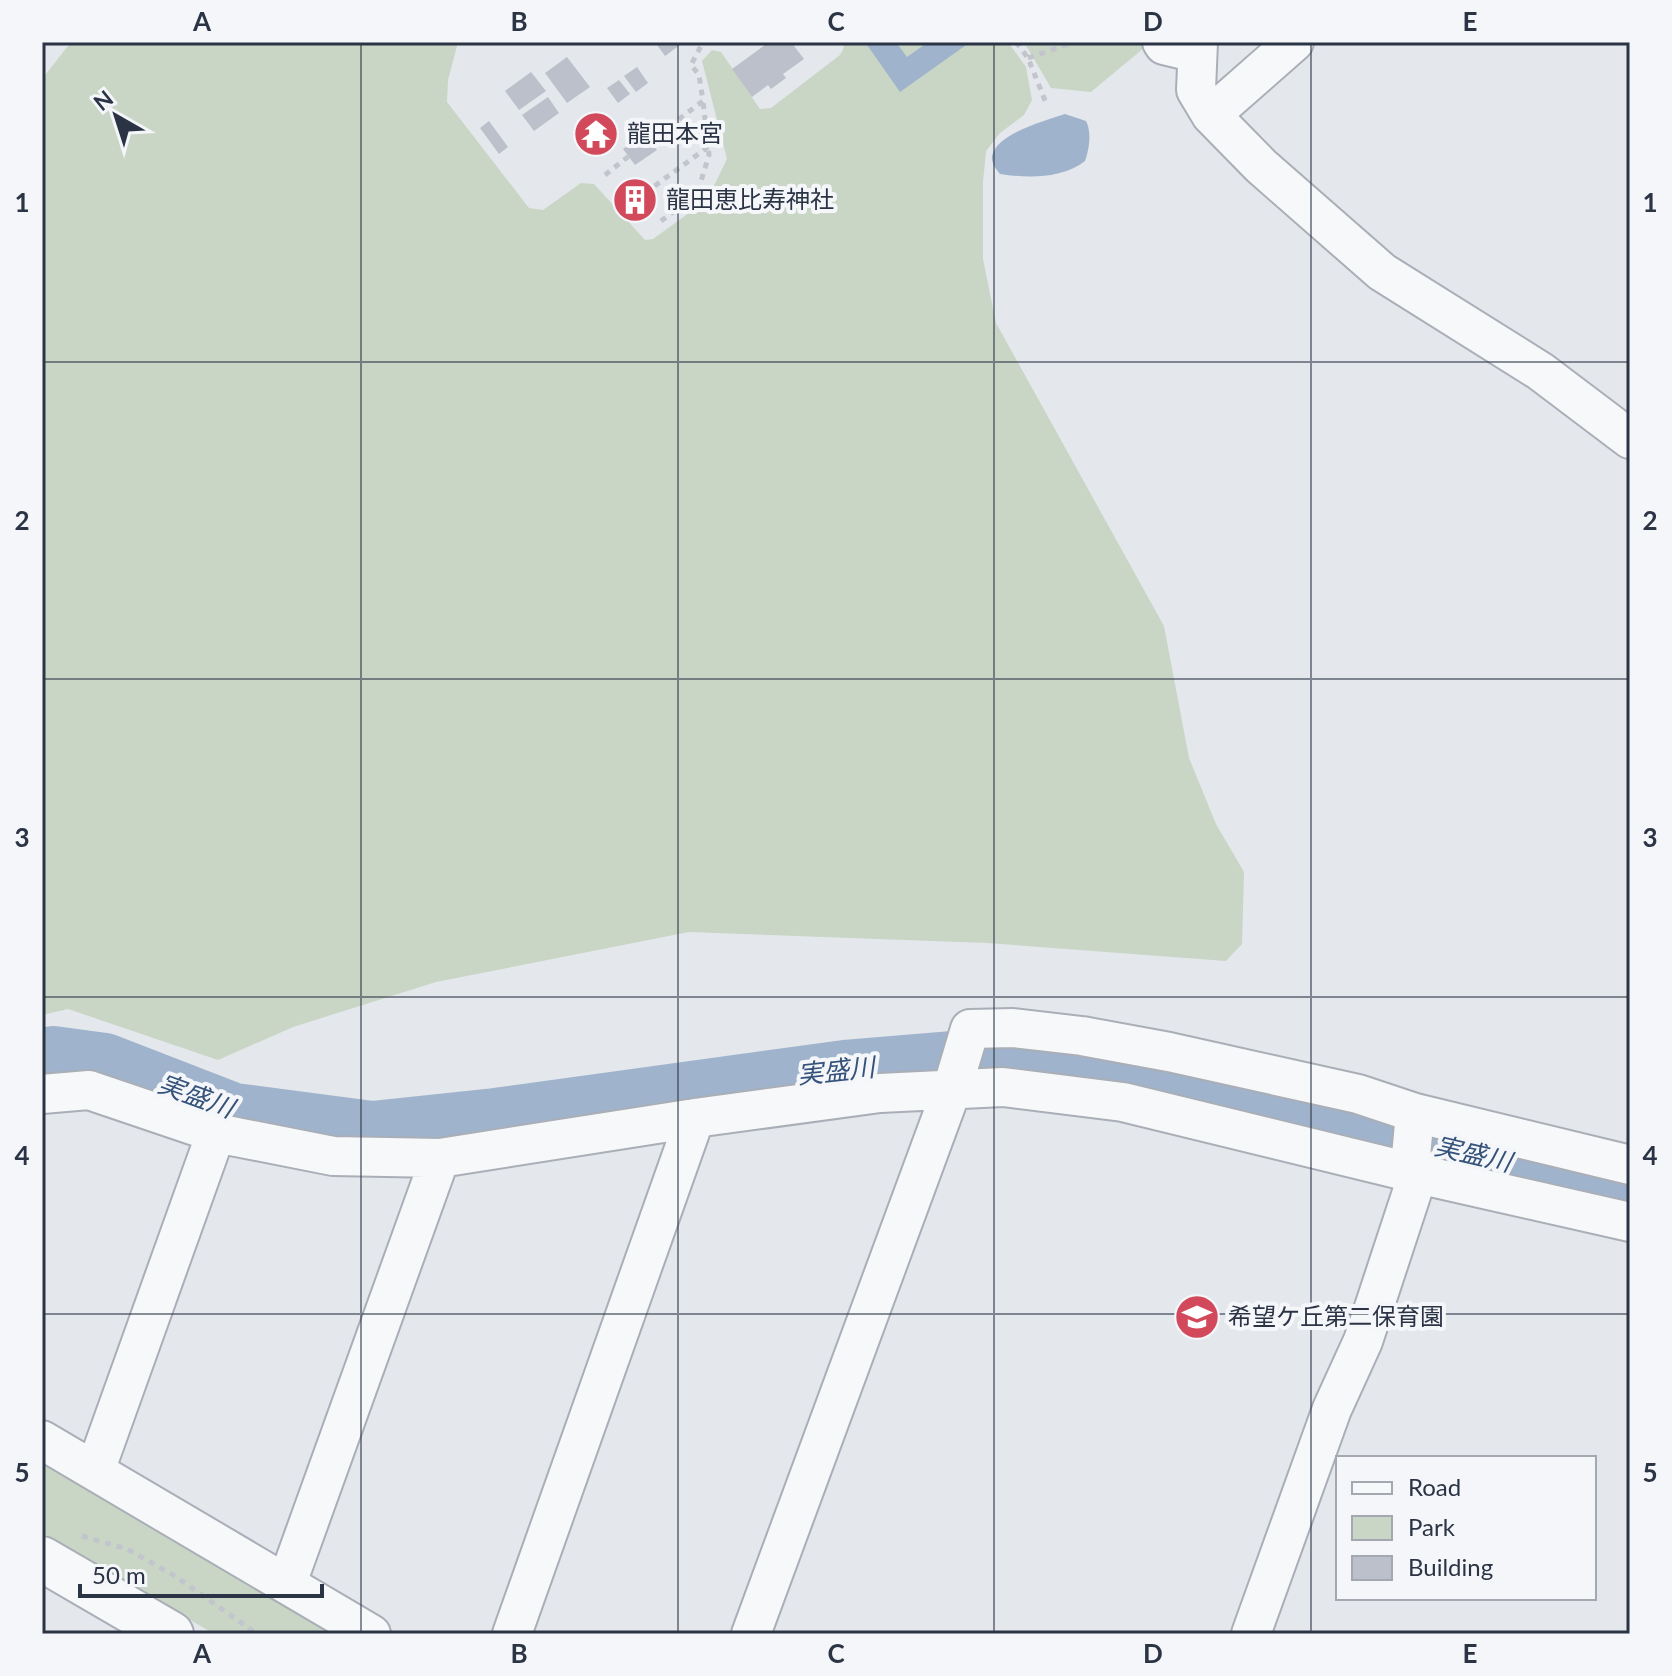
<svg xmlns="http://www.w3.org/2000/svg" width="1672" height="1676" font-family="Lato,'Noto Sans JP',sans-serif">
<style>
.green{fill:#c9d6c5}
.water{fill:#9fb4cc}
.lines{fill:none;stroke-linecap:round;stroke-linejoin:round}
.river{stroke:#9fb4cc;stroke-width:58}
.building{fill:#bbc0ca}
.minor-casing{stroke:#a9aeb7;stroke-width:42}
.tertiary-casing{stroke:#a9aeb7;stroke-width:48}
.path{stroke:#c2c5cb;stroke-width:5;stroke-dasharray:6 6;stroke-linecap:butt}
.minor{stroke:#f7f8fa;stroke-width:38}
.tertiary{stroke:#f7f8fa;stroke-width:44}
.grid{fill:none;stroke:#2b3445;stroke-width:2;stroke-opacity:0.55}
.labels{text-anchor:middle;stroke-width:8;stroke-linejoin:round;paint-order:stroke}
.poi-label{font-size:24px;fill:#2b3445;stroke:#f4f6f9;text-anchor:start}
.water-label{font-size:26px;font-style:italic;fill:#34527a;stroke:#f4f6f9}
.neatline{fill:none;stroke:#2b3445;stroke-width:3}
.grid-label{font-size:26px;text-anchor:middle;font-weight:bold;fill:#2b3445}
</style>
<rect width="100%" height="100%" fill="#e4e7ec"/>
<!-- green -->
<path class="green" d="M71 42H458L448 80 447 102 529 208 543 210 581 183 594 184 645 240 653 239 707 200 727 159 702 61 712 50 721 52 760 109 771 108 840 55 844 47 841 42H1008L1026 67 1032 100 1024 115 1000 133 986 151 983 182V259L996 323 1164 626 1189 758 1216 824 1244 872 1242 944 1226 961 987 943 689 932 436 982 293 1027 218 1060 68 1009 42 1015V79Z
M1024 42H1151L1091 92 1051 88Z
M42 1455 336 1634H214L42 1532Z"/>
<!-- water -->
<path class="water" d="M865 42H896L907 57 928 42 969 43 900 92Z
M1065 114 1086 121C1092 132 1089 150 1085 161 1063 179 1026 178 1000 174 996 169 991 163 992 156 997 133 1045 121 1065 114Z"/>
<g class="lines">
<!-- river -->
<path class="river" d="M42 1057 53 1055 105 1062 234 1112 372 1130 495 1117 845 1069 990 1057 1235 1100 1481 1156 1553 1170 1630 1190"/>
</g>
<!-- building -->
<path class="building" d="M655 42H684L665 56Z
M769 42H791L804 59 783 74 786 78 771 89 768 85 752 97 732 69Z
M567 57 590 87 567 103 545 73Z
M637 67 648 83 636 92 624 76Z
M531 72 546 91 519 110 505 91Z
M619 80 630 94 618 103 607 88Z
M548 97 559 113 534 131 522 115Z
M489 121 508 147 499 154 480 128Z
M645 133 657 150 635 165 623 149Z"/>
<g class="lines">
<!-- minor casing -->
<g class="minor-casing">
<path id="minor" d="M1162 42 1164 45 1197 53
M1198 42 1196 90 1211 115 1261 166 1382 272 1540 371 1630 439
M1211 115 1294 42
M42 1094 89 1090 216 1133 333 1156 440 1158 695 1118 880 1093 1003 1087 1123 1102 1418 1174 1630 1222
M42 1440 371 1634
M95 1471 216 1133
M287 1583 440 1158
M512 1634 695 1118
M751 1634 952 1089 970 1029 1013 1028 1082 1036 1169 1052 1358 1094 1415 1113 1630 1165
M1251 1634 1332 1409 1363 1341 1418 1174 1411 1156 1415 1113"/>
</g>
<!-- tertiary casing -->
<g class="tertiary-casing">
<path id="tertiary" d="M42 1559 171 1634"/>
</g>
<!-- path -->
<path class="path" d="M1016 42 1028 58 1046 103
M1028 58 1074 42
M650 141 703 101 699 75 691 65 703 42
M605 175 629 156
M645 193 708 147
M661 221 697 194 709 155 703 101
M82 1536 127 1549 175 1576 257 1634"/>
<!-- minor -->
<use href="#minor" class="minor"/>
<!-- tertiary -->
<use href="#tertiary" class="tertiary"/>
</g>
<!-- grid -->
<path class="grid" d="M361 42V1634M678 42V1634M994 42V1634M1311 42V1634M42 362H1630M42 679H1630M42 997H1630M42 1314H1630"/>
<!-- icons -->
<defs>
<g id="temple-disc" transform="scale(2.3)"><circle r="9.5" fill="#d1495b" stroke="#f4f6f9"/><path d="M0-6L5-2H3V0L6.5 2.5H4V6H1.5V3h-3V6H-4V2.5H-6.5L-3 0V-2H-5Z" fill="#fff"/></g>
<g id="building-disc" transform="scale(2.3)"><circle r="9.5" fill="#d1495b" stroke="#f4f6f9"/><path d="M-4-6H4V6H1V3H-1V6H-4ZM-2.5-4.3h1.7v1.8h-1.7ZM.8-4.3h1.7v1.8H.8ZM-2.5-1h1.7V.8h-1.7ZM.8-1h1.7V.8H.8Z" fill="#fff"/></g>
<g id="school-disc" transform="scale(2.3)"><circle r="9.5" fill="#d1495b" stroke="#f4f6f9"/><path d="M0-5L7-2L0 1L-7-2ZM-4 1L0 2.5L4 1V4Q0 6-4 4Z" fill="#fff"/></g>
</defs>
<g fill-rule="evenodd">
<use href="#temple-disc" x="596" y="134"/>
<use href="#building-disc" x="635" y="200"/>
<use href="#school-disc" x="1197" y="1317"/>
</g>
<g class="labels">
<!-- poi labels -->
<g class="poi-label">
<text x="627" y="142">龍田本宮</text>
<text x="666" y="208">龍田恵比寿神社</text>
<text x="1228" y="1325">希望ケ丘第二保育園</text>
</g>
<!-- water labels -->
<g class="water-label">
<text transform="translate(836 1071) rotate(-6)" y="9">実盛川</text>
<text transform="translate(196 1096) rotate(20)" y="9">実盛川</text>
<text transform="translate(1473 1154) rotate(13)" y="9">実盛川</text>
</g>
</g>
<!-- border -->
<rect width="1672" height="1676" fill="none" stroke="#f4f6f9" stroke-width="88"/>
<!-- legend -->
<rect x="1336" y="1456" width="260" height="144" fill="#f4f6f9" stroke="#a4a8b1" stroke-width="2"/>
<rect x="1352" y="1482" width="40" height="12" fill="#f7f8fa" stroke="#a4a8b1" stroke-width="2"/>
<text x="1408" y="1496" font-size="24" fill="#2b3445">Road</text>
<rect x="1352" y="1516" width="40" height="24" fill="#c9d6c5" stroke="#a4a8b1" stroke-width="2"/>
<text x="1408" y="1536" font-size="24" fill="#2b3445">Park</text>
<rect x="1352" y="1556" width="40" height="24" fill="#bbc0ca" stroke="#a4a8b1" stroke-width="2"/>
<text x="1408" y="1576" font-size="24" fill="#2b3445">Building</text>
<!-- north arrow -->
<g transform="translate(116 116) rotate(321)" stroke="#f4f6f9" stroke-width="6" paint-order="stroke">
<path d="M0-6L14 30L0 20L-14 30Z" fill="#2b3445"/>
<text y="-12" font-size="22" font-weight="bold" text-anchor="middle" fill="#2b3445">N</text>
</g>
<!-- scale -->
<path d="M80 1584v12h242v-12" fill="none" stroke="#2b3445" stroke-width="4"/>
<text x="92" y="1584" font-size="24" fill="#2b3445" stroke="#f4f6f9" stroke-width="6" paint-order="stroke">50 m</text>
<rect x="44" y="44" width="1584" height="1588" class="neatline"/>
<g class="grid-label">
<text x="202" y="31">A</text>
<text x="519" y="31">B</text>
<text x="836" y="31">C</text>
<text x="1153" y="31">D</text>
<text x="1470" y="31">E</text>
<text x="22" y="212">1</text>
<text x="1650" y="212">1</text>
<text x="22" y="530">2</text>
<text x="1650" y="530">2</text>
<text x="22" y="847">3</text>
<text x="1650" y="847">3</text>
<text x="22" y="1165">4</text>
<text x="1650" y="1165">4</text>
<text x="22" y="1482">5</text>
<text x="1650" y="1482">5</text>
<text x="202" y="1663">A</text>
<text x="519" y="1663">B</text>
<text x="836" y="1663">C</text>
<text x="1153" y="1663">D</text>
<text x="1470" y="1663">E</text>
</g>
</svg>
